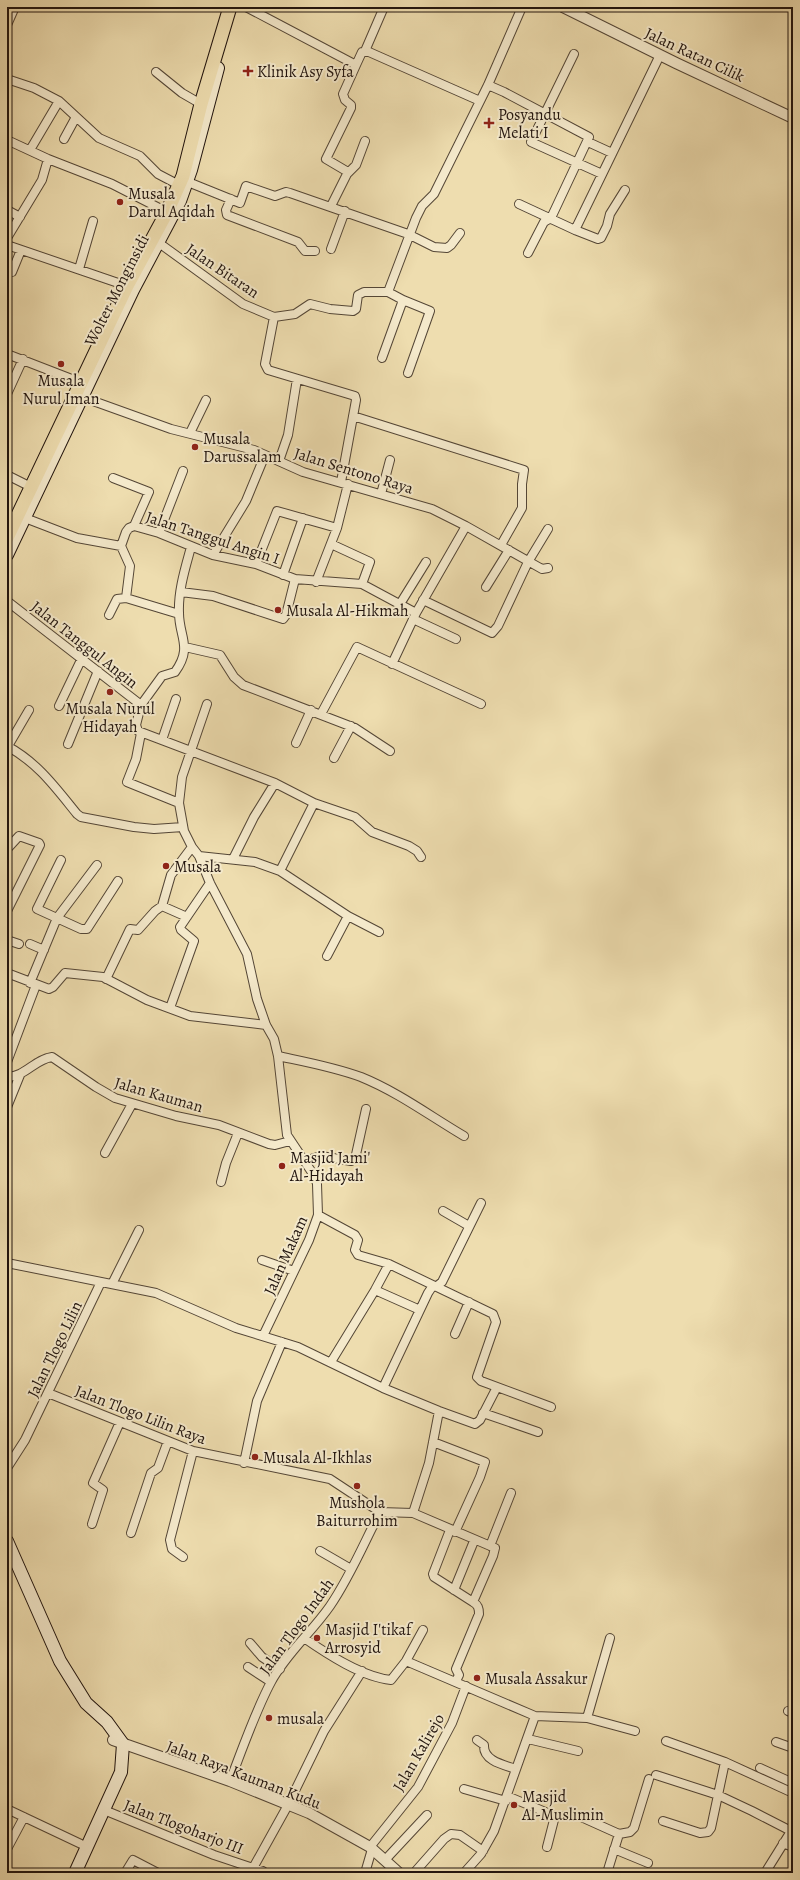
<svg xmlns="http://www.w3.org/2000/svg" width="800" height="1880" font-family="Alegreya,serif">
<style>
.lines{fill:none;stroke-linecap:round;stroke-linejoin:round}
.minor-casing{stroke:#544636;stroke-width:10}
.tertiary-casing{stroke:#544636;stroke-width:12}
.secondary-casing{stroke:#21140e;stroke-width:14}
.primary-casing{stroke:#21140e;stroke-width:15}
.minor{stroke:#f4e9cb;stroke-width:8}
.tertiary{stroke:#f4e9cb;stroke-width:10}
.secondary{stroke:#f4e9cb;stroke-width:12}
.primary{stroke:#eeddaf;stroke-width:13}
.poi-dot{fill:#8f2418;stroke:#f4e9cb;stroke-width:1.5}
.labels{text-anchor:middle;stroke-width:4;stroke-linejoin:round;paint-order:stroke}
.street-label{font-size:16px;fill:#21140e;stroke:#f4e9cb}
.poi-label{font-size:16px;fill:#21140e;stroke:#f4e9cb;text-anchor:start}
</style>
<rect width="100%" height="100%" fill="#eeddaf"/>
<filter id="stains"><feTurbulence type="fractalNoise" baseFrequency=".005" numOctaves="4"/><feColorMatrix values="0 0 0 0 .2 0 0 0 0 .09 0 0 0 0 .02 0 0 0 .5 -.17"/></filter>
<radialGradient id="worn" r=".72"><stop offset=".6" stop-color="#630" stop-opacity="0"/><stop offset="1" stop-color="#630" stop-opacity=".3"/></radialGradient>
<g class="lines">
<!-- minor casing -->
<g class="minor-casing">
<path id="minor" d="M246 7 356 65 362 52H369L480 101
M7 25 15 7
M365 51 384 7
M574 54 531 142 602 174
M156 72 182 93 201 104
M7 79 34 88 59 101 99 138 140 156 158 174 179 185
M488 85 504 92 589 137 551 218 544 222 528 253
M64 139 76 117
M7 140 48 159 112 184 167 212
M588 142 612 153
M30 150 59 101
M348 172 326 159 351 108V105L345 100 343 94 356 65
M188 182 240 203 246 186 275 196 286 192 290 193 408 234 434 247 447 248 451 245 460 233
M231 199 226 210 227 215 298 242 305 251H315
M519 204 575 230 660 55
M331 206 347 174 356 165 365 141
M7 210 20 217
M575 230 598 239 601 238 607 226 610 214 625 190
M7 238 42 180 48 159
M159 243 243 304 274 317 295 314 310 304 330 309 353 311 356 309 358 295 364 292H388L403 300 382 358
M7 245 127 286
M331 249 345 211
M79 269 93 221
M12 272 21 250
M388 292 416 218 422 206 434 194 488 85 522 7
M403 300 430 311 408 373
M274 317 265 364 268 370 355 396 356 400 341 482
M7 354 82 383
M7 394 23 359
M82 397 171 429 254 450 303 472 432 509 466 526 542 569 548 568
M353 416 524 470 522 484V508L501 545
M190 433 206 400
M279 461 288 435 297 379
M7 475 31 487
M113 478 149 492 134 526
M381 494 390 460
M25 518 77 538 121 546 126 532 129 528 134 526 159 533 213 555 256 564 295 579 362 584 370 562 331 544
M159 533 183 471
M121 546 130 566 126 598 179 614
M213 555 246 501 265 455
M256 564 277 511 337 528
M283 575 303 518
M316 582 337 528 348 484
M362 584 416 613
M486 587 509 550
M181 592 213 596 283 619 286 615 295 579
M423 600 492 633 498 626 528 562 548 529
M7 601 141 705 136 725 138 731 275 783 314 803 355 817 372 832 409 846 417 851 421 857
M400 604 426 562
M109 615 117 599 126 598
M413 619 456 639
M185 647 220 655 234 677 243 685 355 728 390 751
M392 664 416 613 466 526
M207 704 182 777 179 803 184 831 192 847 199 856 210 883 247 954 257 999 266 1025 274 1039 278 1056 287 1135 315 1177 317 1184 318 1215 309 1240 263 1336
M141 705 162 676 175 672C193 647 179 637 179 613 178 591 185 569 191 547
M59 706 82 658
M321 714 357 647 481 704
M141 733 136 759 127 782 179 803
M162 740 176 699
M296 743 311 710
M68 744 98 671
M7 746C38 763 55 787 77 814L81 817 134 827 154 829 183 827
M8 746 29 710
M334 758 351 726
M7 849 19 836 39 843 40 845 7 911
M199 856 255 862 280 871 348 916 379 932
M233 859 254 817 275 783
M61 860 37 909 81 929H87L118 881
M280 871 314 803
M162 906 187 917
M7 940 19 944
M30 944 44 950
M327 956 348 916
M7 973 49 989 53 987 65 973 103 977 147 1000 190 1016 266 1025
M106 979 130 929 138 930 155 911 162 906 171 875 192 847
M30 983 57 918 97 865
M170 1008 194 941 181 930 180 927 210 883
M278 1056C306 1062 334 1067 361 1077 398 1092 430 1116 464 1136
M7 1062 36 985
M7 1077C25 1077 35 1059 52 1057L96 1087 115 1098 176 1116 219 1125 269 1144 275 1145 290 1141
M7 1107 20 1075
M105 1153 132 1104
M304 1161 321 1156 351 1161 355 1159 366 1109
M221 1182 226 1163 238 1133
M443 1211 469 1226
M318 1215 355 1235 358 1240 355 1250 358 1255 389 1264 493 1314 496 1322 477 1377 481 1381 551 1407
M262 1260 294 1271
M7 1263 156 1293 236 1328 298 1347 383 1388 439 1411 475 1424 480 1420 497 1387
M112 1284 139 1230
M375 1290 420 1310
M455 1334 469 1302
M331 1362 375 1290 389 1264
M383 1388 428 1293 432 1287 437 1286 442 1282 481 1203
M48 1393 193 1451 330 1479 380 1512
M483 1413 538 1432
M433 1442 485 1462 480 1477 455 1532
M244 1463 257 1401 282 1342
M7 1468 25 1440 101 1282
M380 1512 413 1513 495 1548 493 1556 473 1602
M413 1513 429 1463 439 1411
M92 1524 103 1490 93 1483 120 1422
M450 1530 433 1574 434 1577 473 1602C478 1605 479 1608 479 1614L456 1669 459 1675 456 1681
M131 1533 151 1473 158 1468 168 1441
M490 1546 511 1493
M320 1551 351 1569
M183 1557 172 1549 170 1540 193 1451
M454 1590 474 1541
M304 1638C327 1654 362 1677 391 1680L406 1661 423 1630
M250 1643 262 1657 280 1669
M406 1661 535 1716 587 1718 635 1731
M248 1667 271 1682
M788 1711 793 1713
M587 1718 610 1638
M528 1739 578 1751
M477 1740 484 1745C483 1761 504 1765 516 1769
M666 1741 725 1762 793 1793
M776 1742 793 1748
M760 1768 793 1783
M656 1775 718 1795 752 1811 791 1831
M230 1781C242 1750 255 1712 271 1682 286 1654 312 1632 330 1606 350 1577 364 1543 380 1512
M464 1789 506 1801
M507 1796 555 1816H579L619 1834 630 1832 634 1828 649 1779
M7 1809 81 1844
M104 1810 214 1855 253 1868 288 1805 324 1731 362 1671
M663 1821 700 1833 708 1832 711 1828 725 1762
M783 1843 793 1847
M370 1847 418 1787 452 1723 466 1686
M547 1847 555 1816
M7 1849 24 1817
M614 1849 648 1863
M385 1860 427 1815
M253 1868 263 1871 264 1873
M125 1873 133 1860 158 1873
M365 1873 372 1849
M414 1873 444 1839 451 1834 460 1835 483 1851
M464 1873 481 1854 494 1831 535 1716
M607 1873 619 1834
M765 1873 793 1828"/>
</g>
<!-- tertiary casing -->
<g class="tertiary-casing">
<path id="tertiary" d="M563 7 676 63 793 118
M113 1740 230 1781 309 1813 370 1847 399 1873"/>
</g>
<!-- secondary casing -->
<g class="secondary-casing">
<path id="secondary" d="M7 555 133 290 180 201 191 170 218 68
M7 1541 60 1661 86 1703 107 1722 123 1744 121 1772 75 1873"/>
</g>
<!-- primary casing -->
<g class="primary-casing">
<path id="primary" d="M7 538 127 286 167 212 183 176 201 104 230 7"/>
</g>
<!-- minor -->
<use href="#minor" class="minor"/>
<!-- tertiary -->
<use href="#tertiary" class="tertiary"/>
<!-- secondary -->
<use href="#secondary" class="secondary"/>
<!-- primary -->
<use href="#primary" class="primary"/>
</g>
<!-- markers -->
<g class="poi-dot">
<path d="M246 65h4v4h4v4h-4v4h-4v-4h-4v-4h4z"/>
<path d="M487 117h4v4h4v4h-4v4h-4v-4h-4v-4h4z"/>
<circle cx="120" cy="202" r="4"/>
<circle cx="61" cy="364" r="4"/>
<circle cx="195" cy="447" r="4"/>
<circle cx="278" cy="610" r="4"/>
<circle cx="110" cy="692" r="4"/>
<circle cx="166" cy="866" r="4"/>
<circle cx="282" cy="1166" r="4"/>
<circle cx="255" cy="1457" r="4"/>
<circle cx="357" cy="1486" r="4"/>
<circle cx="317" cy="1638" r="4"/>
<circle cx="477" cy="1678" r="4"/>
<circle cx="269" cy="1718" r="4"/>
<circle cx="514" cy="1805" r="4"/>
</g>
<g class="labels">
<!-- street labels -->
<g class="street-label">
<text transform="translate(695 54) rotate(25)" y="6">Jalan Ratan Cilik</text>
<text transform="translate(223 270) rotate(34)" y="6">Jalan Bitaran</text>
<text transform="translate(116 290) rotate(-63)" y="6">Wolter Monginsidi</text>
<text transform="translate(354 470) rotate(17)" y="6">Jalan Sentono Raya</text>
<text transform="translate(213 537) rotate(18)" y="6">Jalan Tanggul Angin I</text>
<text transform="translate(85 644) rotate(38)" y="6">Jalan Tanggul Angin</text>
<text transform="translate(159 1094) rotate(16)" y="6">Jalan Kauman</text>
<text transform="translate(285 1255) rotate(-66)" y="6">Jalan Makam</text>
<text transform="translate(54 1349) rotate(-64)" y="6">Jalan Tlogo Lilin</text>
<text transform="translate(141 1414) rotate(21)" y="6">Jalan Tlogo Lilin Raya</text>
<text transform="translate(296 1626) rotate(-54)" y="6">Jalan Tlogo Indah</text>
<text transform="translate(418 1752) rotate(-60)" y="6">Jalan Kalirejo</text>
<text transform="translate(244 1774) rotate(21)" y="6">Jalan Raya Kauman Kudu</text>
<text transform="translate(184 1826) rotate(21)" y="6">Jalan Tlogoharjo III</text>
</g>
<!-- poi labels -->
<g class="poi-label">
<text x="257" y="77">Klinik Asy Syfa</text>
<text x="498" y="120">Posyandu<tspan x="498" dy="18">Melati I</tspan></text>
<text x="128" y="199">Musala<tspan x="128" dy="18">Darul Aqidah</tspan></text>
<text x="61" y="386" text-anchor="middle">Musala<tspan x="61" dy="18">Nurul Iman</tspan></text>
<text x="203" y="444">Musala<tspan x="203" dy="18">Darussalam</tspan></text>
<text x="286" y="616">Musala Al-Hikmah</text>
<text x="110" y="714" text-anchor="middle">Musala Nurul<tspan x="110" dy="18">Hidayah</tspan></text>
<text x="174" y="872">Musala</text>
<text x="290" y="1163">Masjid Jami'<tspan x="290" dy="18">Al-Hidayah</tspan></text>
<text x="263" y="1463">Musala Al-Ikhlas</text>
<text x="357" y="1508" text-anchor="middle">Mushola<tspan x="357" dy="18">Baiturrohim</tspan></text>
<text x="325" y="1635">Masjid I'tikaf<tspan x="325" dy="18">Arrosyid</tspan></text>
<text x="485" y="1684">Musala Assakur</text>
<text x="277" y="1724">musala</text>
<text x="522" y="1802">Masjid<tspan x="522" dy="18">Al-Muslimin</tspan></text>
</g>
</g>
<!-- margin -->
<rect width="800" height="1880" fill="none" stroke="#eeddaf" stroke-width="24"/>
<rect x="8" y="8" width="784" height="1864" fill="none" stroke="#21140e" stroke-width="2"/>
<rect x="12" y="12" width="776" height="1856" fill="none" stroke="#21140e"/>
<rect width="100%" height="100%" filter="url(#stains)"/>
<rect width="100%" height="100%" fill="url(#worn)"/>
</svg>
